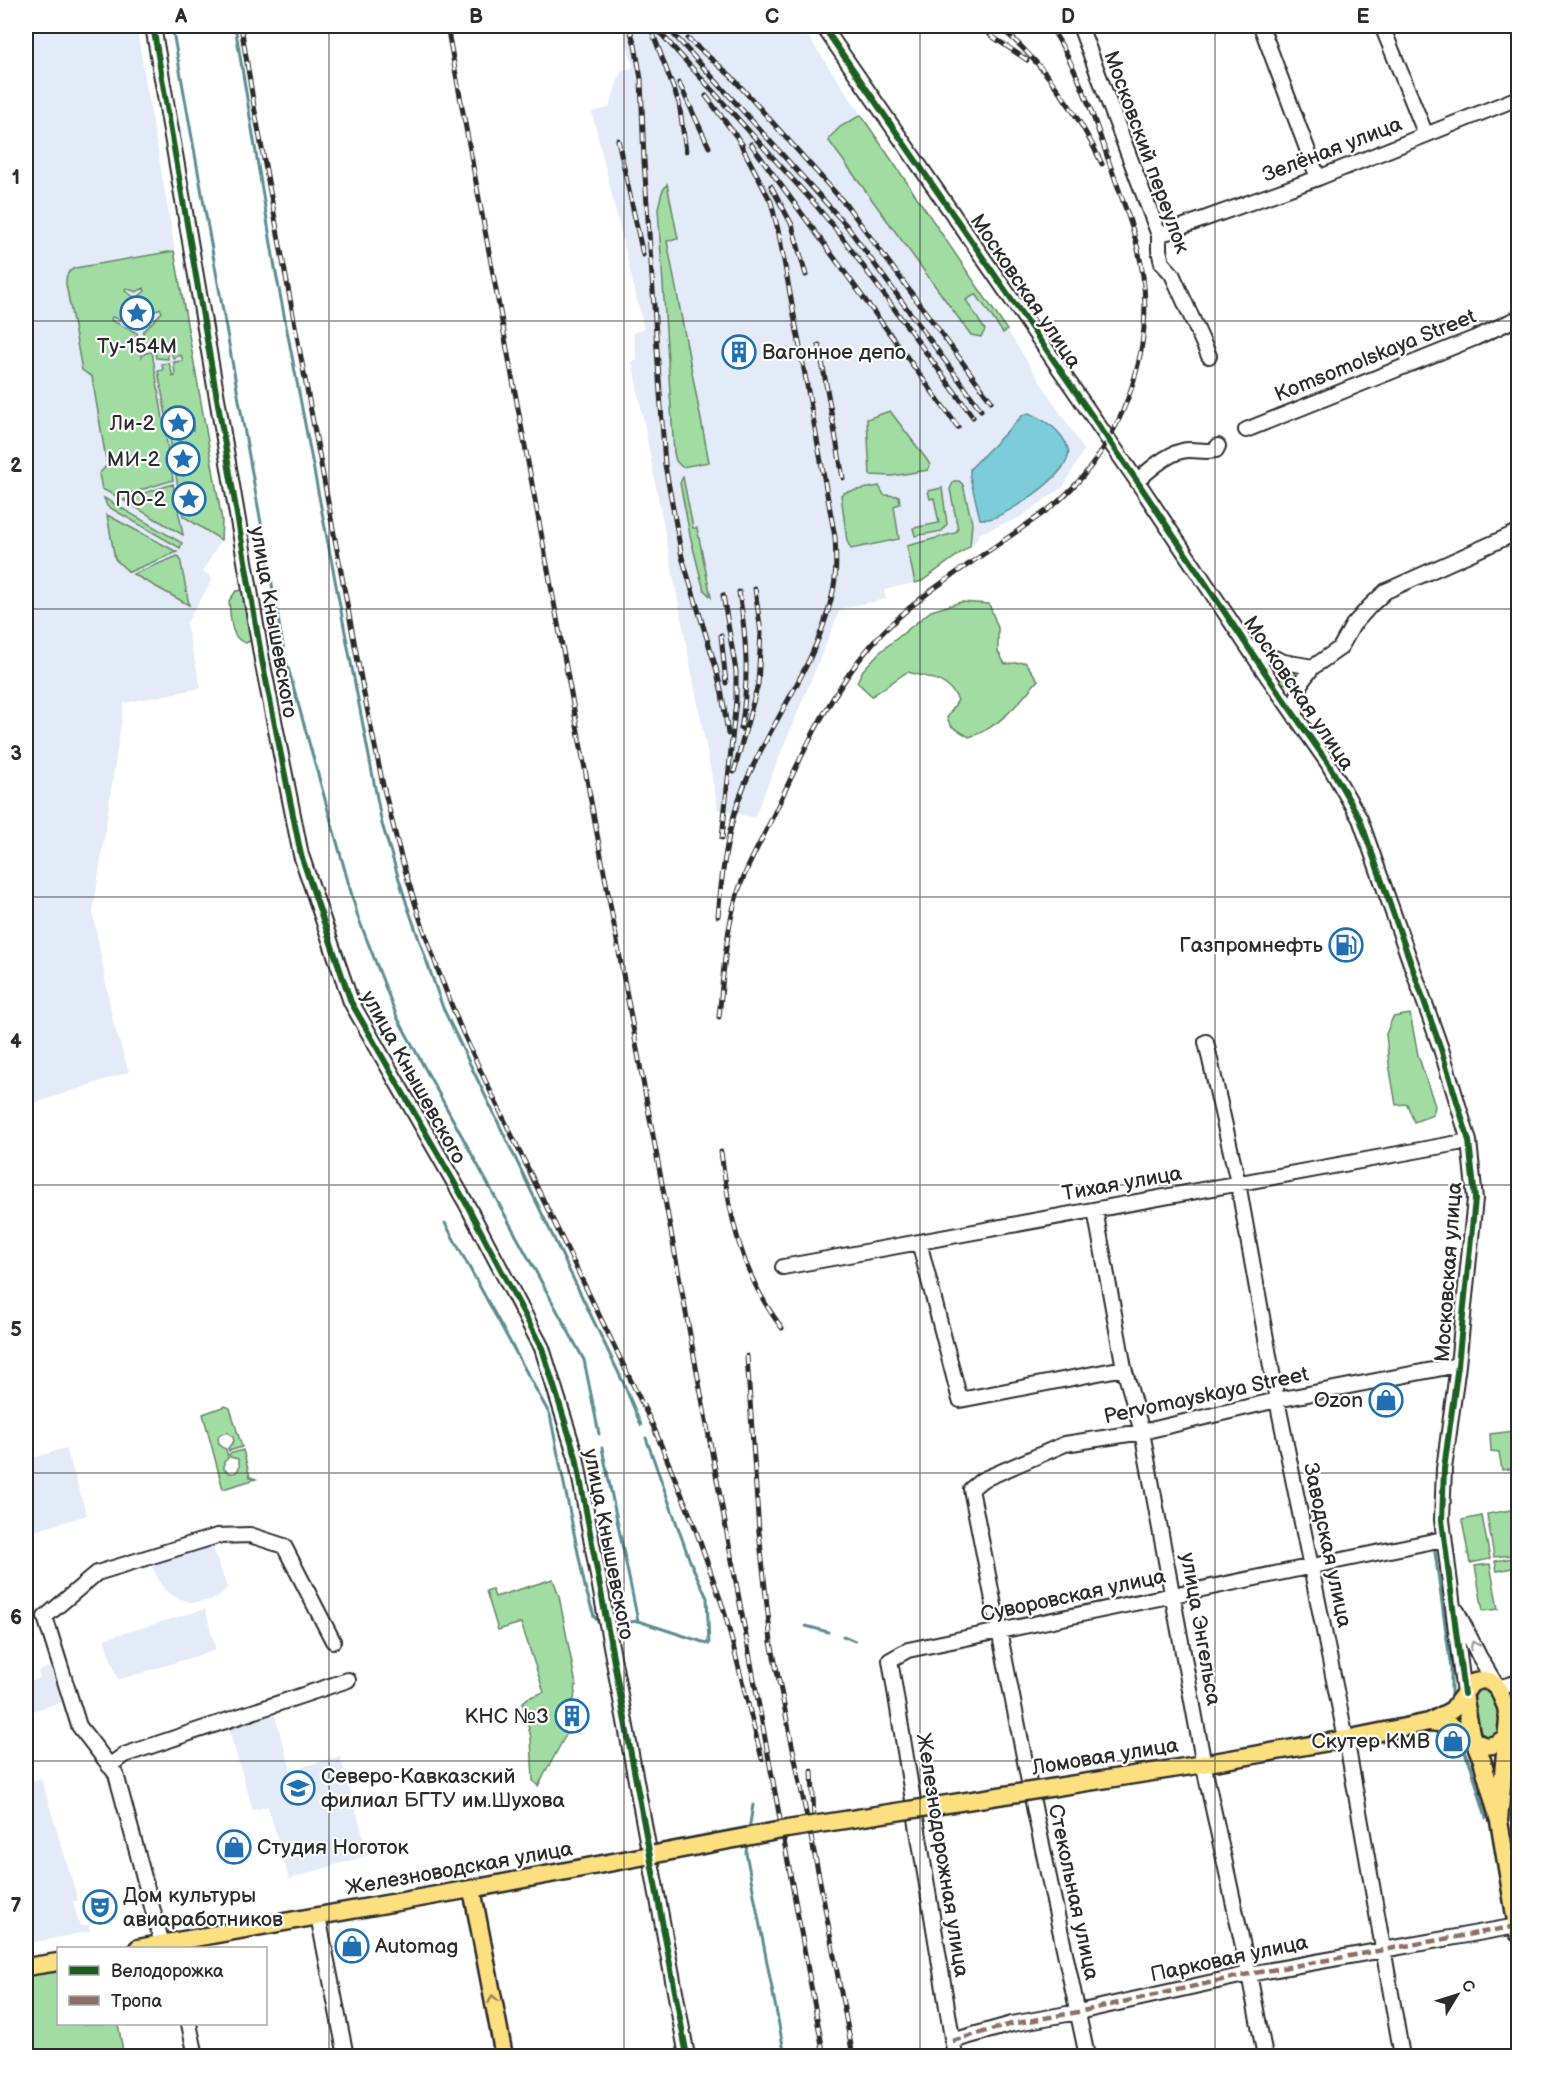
<svg xmlns="http://www.w3.org/2000/svg" width="1544" height="2082" font-family="'Balsamiq Sans',sans-serif">
<style>
.built{fill:#e3eaf8}
.green{fill:#a1dda3;stroke:#668467;stroke-width:1.5}
.water{fill:#7cccd9;stroke:#5c8c93;stroke-width:1.5}
.lines{fill:none;stroke-linecap:round;stroke-linejoin:round}
.stream{stroke:#5c8c93;stroke-width:3}
.minor-casing{stroke:#2b2b2b;stroke-width:18}
.major-casing{stroke:#2b2b2b;stroke-width:21}
.minor{stroke:#fff;stroke-width:14}
.major{stroke:#fce080;stroke-width:16}
.rail-casing{stroke:#2b2b2b;stroke-width:5}
.rail{stroke:#fff;stroke-width:3;stroke-dasharray:9;stroke-linecap:butt}
.major-bridge-casing{stroke:#2b2b2b;stroke-width:21;stroke-linecap:butt}
.major-bridge{stroke:#fce080;stroke-width:16}
.quiet{stroke:#8d6e63;stroke-width:4.5;stroke-dasharray:9 4.5;stroke-linecap:butt}
.cycleway-casing{stroke:#fff;stroke-width:10}
.cycleway{stroke:#1b5e20;stroke-width:6}
.oneway{stroke:#a0a0a0}
.oneway2{stroke:#948656}
.grid{fill:none;stroke:#2b2b2b;stroke-width:1.5;stroke-opacity:0.55}
.labels{text-anchor:middle;stroke-width:4.5;stroke-linejoin:round;paint-order:stroke}
.street-label{font-size:21px;fill:#2b2b2b;stroke:#fff}
.poi-label{font-size:21px;fill:#2b2b2b;stroke:#fff;text-anchor:end}
.neatline{fill:none;stroke:#2b2b2b;stroke-width:2}
.grid-label{font-size:20px;text-anchor:middle;font-weight:bold;fill:#2b2b2b}
</style>
<rect width="100%" height="100%" fill="#fff"/>
<filter id="ink" filterUnits="userSpaceOnUse"><feTurbulence type="fractalNoise" baseFrequency=".0167" numOctaves="2"/><feDisplacementMap in="SourceGraphic" scale="12" xChannelSelector="R" yChannelSelector="G"/><feConvolveMatrix kernelMatrix="1 2 1 2 8 2 1 2 1" color-interpolation-filters="sRGB"/></filter>
<g filter="url(#ink)">
<!-- built -->
<path class="built" d="M26 26H136L222 520 221 540 203 571 209 575 212 580 186 624 201 688 124 703 93 913 113 1022 129 1072 26 1106Z
M622 26H801L1007 330 1084 450 1063 487 1019 518 980 533 975 543 922 581 884 590 886 599 844 608 839 612 754 818 718 809 632 361 637 360 633 333 644 329 592 112 609 108 621 71 633 67Z
M1518 1153V1239L1513 1206V1155Z
M66 1448 87 1515 32 1532 26 1511V1460Z
M212 1545 227 1588 218 1598 193 1603 175 1597 164 1589 150 1563Z
M205 1609 216 1650 118 1680 104 1639Z
M51 1667 62 1702 29 1712 31 1722 26 1724V1683L40 1678 38 1671Z
M273 1710 291 1770 340 1756 369 1855 289 1879 268 1806 253 1810 227 1723Z
M41 1778 78 1900 73 1902 80 1926 88 1925 90 1931 26 1944V1783Z"/>
<!-- green -->
<path class="green" d="M861 115 1007 330 1003 333 976 294 966 300 985 330 981 337 971 335 829 141V138L840 127Z
M667 184 678 239 667 241 709 462 682 467 676 461 674 453 658 208 662 192Z
M174 251 222 520 221 540 183 516 168 428 174 429 181 445V428L190 427 193 430V420L189 423 180 424 176 407 174 424 168 426 158 371 163 370 162 364 169 363 173 377 175 376 174 362 183 361 181 355 173 358 170 344H167L168 359 156 358 154 347 145 348 143 332 162 312 160 308 141 321 140 315 144 314 138 297 145 291 144 288 136 292 126 288 125 291 134 297V308L131 309V316L133 318 134 316 135 321 131 322 130 318 128 322 112 317 111 320 137 333 142 357 145 353 152 352 173 480 118 497 102 489 99 474 107 465 92 377 82 370 66 284C66 275 67 272 75 268Z
M890 411 927 460 930 465 928 470 892 476 870 475 867 419Z
M683 477 693 528H697L711 597 704 590 702 583 690 535 680 483Z
M954 481H959L963 485 972 523 970 546 922 581 915 583 907 546 955 533 958 529 950 489Z
M173 484 183 535 123 500Z
M879 486 884 495 899 496 900 504 894 506 899 539 851 549 847 541 841 495 846 492Z
M942 488 947 524 942 531 915 536 913 528 939 523 934 498 930 499 928 491Z
M104 498 182 543 180 548 107 506Z
M107 515 177 552 129 572 115 559Z
M178 556 180 558 189 605 133 574Z
M245 590 254 639 246 643C229 639 231 616 229 601L236 591Z
M961 602 989 604 998 628V652L1005 664 1025 662 1038 680C1020 702 998 729 969 737L951 726 947 718 958 700C948 679 929 677 907 672L872 696 857 682 863 670 880 652 931 611Z
M1278 675a9 9 0 1 1 18 0a9 9 0 1 1-18 0Z
M1410 1014 1418 1055 1435 1106 1433 1115 1414 1122 1407 1104 1396 1105 1389 1064 1386 1034 1393 1017Z
M225 1406 230 1408 242 1447 229 1451 228 1448 234 1441 233 1437 227 1432 219 1435C217 1441 219 1447 226 1449L228 1458 224 1462V1469L230 1473C239 1474 241 1466 238 1459L230 1457 229 1454 243 1450 250 1477 256 1479 223 1489 203 1414Z
M1514 1431 1518 1468 1502 1470 1499 1452 1491 1451 1490 1434Z
M1517 1509 1518 1524 1512 1525 1510 1536 1511 1555 1494 1557 1487 1514Z
M1482 1516 1490 1559 1470 1563 1462 1520Z
M1518 1557V1567L1497 1571 1495 1561Z
M1490 1564 1498 1609 1483 1611 1475 1566Z
M553 1579 559 1596 576 1685 574 1700C564 1705 560 1708 556 1719L568 1731 538 1786 533 1781 531 1737 522 1703 528 1698 544 1692 521 1623 498 1630 486 1591 492 1589 495 1597Z
M1483 1687 1496 1695 1501 1722 1499 1734 1490 1738 1482 1735 1480 1731C1476 1718 1467 1694 1483 1687Z
M58 1972V2024H118L124 2056H26V1975Z"/>
<!-- water -->
<path class="water" d="M1029 413C1045 421 1062 429 1068 449 1075 472 1008 515 989 519 989 519 980 519 980 519L970 477V469L1023 415Z"/>
<g class="lines">
<!-- stream -->
<path class="stream" d="M172 26 285 657 358 917 397 1017 584 1360 599 1434
M235 26 275 268 382 824 407 905 443 1008 623 1382 641 1425
M445 1223 550 1415 585 1587 594 1616 601 1626H603
M602 1448 638 1621
M1434 1545 1451 1668V1695
M612 1624 638 1621 709 1644 707 1598 690 1561 646 1438
M806 1626 828 1632
M843 1636 855 1641
M1459 1740 1471 1766 1486 1818
M749 1830 753 1805
M747 1843 746 1853 785 2056"/>
<!-- minor casing -->
<g class="minor-casing">
<path id="minor" d="M153 26 262 660 301 855 351 1002 466 1203 542 1348 576 1457 687 2056
M823 26 1137 481 1268 677 1328 763 1360 819 1441 1049 1469 1141 1475 1199 1458 1365 1444 1469 1442 1520 1464 1694
M1080 26 1159 235V250L1162 263 1172 274 1209 356
M1261 26 1318 178
M1382 26 1426 135
M1159 235 1318 178 1518 98
M1246 430 1475 338 1518 318
M1137 481C1148 471 1167 454 1182 451 1193 448 1204 453 1216 450L1218 446
M1250 648 1284 662 1313 667
M1296 718V703L1302 681 1313 667 1340 648 1353 625 1370 606 1386 591 1518 532
M1206 1042 1238 1183 1277 1400 1348 1749 1402 2056
M1095 1210 1124 1368 1142 1432 1206 1776 1249 1974 1265 2056
M919 1242 960 1400 1124 1368
M783 1267 1469 1141
M1457 1611 1479 1656 1498 1688 1518 1682
M109 1766 124 1755 348 1680
M318 1916 346 2056
M162 1944 116 1774 79 1726 45 1617 97 1573 217 1536 250 1535 284 1546 333 1641
M189 2024 196 2056
M952 2041 1012 2024 1078 2012 1249 1974 1517 1926
M955 2056 890 1660 908 1650 1443 1539
M1087 2056 1035 1812 971 1489 982 1480 1065 1444 1142 1432 1277 1400 1458 1365"/>
</g>
<!-- major casing -->
<g class="major-casing">
<path id="major" d="M1464 1694 1471 1734 1482 1760 1499 1821 1518 1933
M1429 1722C1437 1723 1446 1723 1453 1727 1475 1737 1483 1758 1507 1736
M1191 1766 1346 1739 1429 1722 1452 1710 1472 1683 1482 1680 1490 1681 1498 1688 1506 1707 1508 1718 1499 1821
M472 1889 504 2056
M138 1948 482 1887
M26 1967 58 1962"/>
</g>
<!-- minor -->
<use href="#minor" class="minor"/>
<!-- major -->
<use href="#major" class="major"/>
<!-- rail casing -->
<g class="rail-casing">
<path id="rail" d="M241 26 254 106 363 689 383 785 401 857 419 916 439 973 459 1024 484 1078 654 1428 693 1522 724 1610 762 1759
M447 26 824 2056
M629 26 635 45 641 79 644 161 665 465 682 557 716 668 722 694 728 734
M654 26 813 202 839 233 973 417
M666 26 846 225 981 410
M999 26C1044 64 1077 111 1102 164
M652 31 679 103 686 151
M990 35 1027 60
M688 39 731 76 848 207 991 401
M679 83 709 147
M706 96 742 144
M618 140 643 255
M751 144 958 427
M771 186 792 225 806 275
M819 345 843 478
M739 592C747 641 749 680 741 729
M721 635 726 683
M734 772 758 684 761 633 755 589
M722 838 736 700V671L723 595
M718 916C722 873 727 827 744 786 771 721 816 666 832 596 837 576 836 557 835 537L779 234 771 202 737 137
M719 1017C723 979 725 939 735 902 743 872 760 844 773 816 801 757 828 695 872 644 912 598 969 565 1019 530 1033 520 1049 510 1061 499 1121 444 1153 357 1143 276 1138 236 1121 197 1108 159 1092 112 1077 67 1050 26
M721 1152C730 1217 741 1275 782 1328
M747 1356 759 1532 771 1642 819 1876 853 2056
M812 1771 814 1819"/>
</g>
<!-- rail -->
<use href="#rail" class="rail"/>
<!-- major-bridge casing -->
<g class="major-bridge-casing">
<path id="major-bridge" d="M482 1887 787 1829 1191 1766"/>
</g>
<!-- major-bridge -->
<use href="#major-bridge" class="major-bridge"/>
<!-- quiet -->
<path class="quiet" d="M952 2041 1012 2024 1078 2012 1249 1974 1517 1926"/>
<!-- cycleway casing -->
<g class="cycleway-casing">
<path id="cycleway" d="M153 26 262 660 301 855 351 1002 466 1203 542 1348 576 1457 687 2056
M823 26 1137 481 1268 677 1328 763 1360 819 1441 1049 1469 1141 1475 1199 1458 1365 1444 1469 1442 1520 1464 1694"/>
</g>
<!-- cycleway -->
<use href="#cycleway" class="cycleway"/>
</g>
<!-- one-way arrows -->
<defs><path id="oneway-chevron" d="M-2-3.5L2.5 0L-2 3.5" fill="none" stroke-width="1.6" stroke-linecap="round" stroke-linejoin="round" transform="scale(1.5)"/></defs>
<use class="oneway" href="#oneway-chevron" transform="translate(1474 1645) rotate(-116)"/>
<use class="oneway2" href="#oneway-chevron" transform="translate(493 1999) rotate(-101)"/>
</g>
<!-- grid -->
<path class="grid" d="M329 26V2056M624 26V2056M920 26V2056M1215 26V2056M26 321H1518M26 609H1518M26 897H1518M26 1185H1518M26 1473H1518M26 1761H1518"/>
<!-- icons -->
<defs>
<g id="sight-ring" transform="scale(1.725)"><circle r="9.5" fill="#fff" stroke="#1f6fb2" stroke-width="1.5"/><path d="M0-6L1.8-2.2L6-1.7L2.9 1.2L3.7 5.4L0 3.3L-3.7 5.4L-2.9 1.2L-6-1.7L-1.8-2.2Z" fill="#1f6fb2"/></g>
<g id="building-ring" transform="scale(1.725)"><circle r="9.5" fill="#fff" stroke="#1f6fb2" stroke-width="1.5"/><path d="M-4-6H4V6H1V3H-1V6H-4ZM-2.5-4.3h1.7v1.8h-1.7ZM.8-4.3h1.7v1.8H.8ZM-2.5-1h1.7V.8h-1.7ZM.8-1h1.7V.8H.8Z" fill="#1f6fb2"/></g>
<g id="fuel-ring" transform="scale(1.725)"><circle r="9.5" fill="#fff" stroke="#1f6fb2" stroke-width="1.5"/><path d="M-5.5-6h7V0h2V4h1.3V-2.5L3-4.5l.8-.8L6-3V5H2.5V1h-1V6h-7ZM-4.2-4.7v3.2H.2V-4.7Z" fill="#1f6fb2"/></g>
<g id="shop-ring" transform="scale(1.725)"><circle r="9.5" fill="#fff" stroke="#1f6fb2" stroke-width="1.5"/><path d="M-5-2.5h2.3a2.7 3.5 0 0 1 5.4 0H5L5.5 6h-11ZM-1.5-2.5h3a1.5 2.3 0 0 0-3 0Z" fill="#1f6fb2"/></g>
<g id="university-ring" transform="scale(1.725)"><circle r="9.5" fill="#fff" stroke="#1f6fb2" stroke-width="1.5"/><path d="M0-5L7-2L0 1L-7-2ZM-4 1L0 2.5L4 1V4Q0 6-4 4Z" fill="#1f6fb2"/></g>
<g id="theatre-ring" transform="scale(1.725)"><circle r="9.5" fill="#fff" stroke="#1f6fb2" stroke-width="1.5"/><path d="M-5-5.5Q0-4 5-5.5V0Q5 5 0 6Q-5 5-5 0ZM-3.3-2.5H-1v1.5H-3.3ZM1-2.5H3.3v1.5H1ZM-2.8 1Q0 5.5 2.8 1Z" fill="#1f6fb2"/></g>
</defs>
<g fill-rule="evenodd">
<use href="#sight-ring" x="137" y="313"/>
<use href="#building-ring" x="739" y="352"/>
<use href="#sight-ring" x="178" y="423"/>
<use href="#sight-ring" x="183" y="459"/>
<use href="#sight-ring" x="189" y="499"/>
<use href="#fuel-ring" x="1346" y="945"/>
<use href="#shop-ring" x="1386" y="1400"/>
<use href="#building-ring" x="572" y="1716"/>
<use href="#shop-ring" x="1453" y="1741"/>
<use href="#university-ring" x="298" y="1788"/>
<use href="#shop-ring" x="234" y="1847"/>
<use href="#theatre-ring" x="100" y="1907"/>
<use href="#shop-ring" x="352" y="1946"/>
</g>
<g class="labels">
<!-- street labels -->
<g class="street-label">
<text transform="translate(1332 149) rotate(-21)" y="7">Зелёная улица</text>
<text transform="translate(1147 152) rotate(70)" y="7">Московский переулок</text>
<text transform="translate(1026 291) rotate(56)" y="7">Московская улица</text>
<text transform="translate(1375 355) rotate(-22)" y="7">Komsomolskaya Street</text>
<text transform="translate(274 622) rotate(80)" y="7">улица Кнышевского</text>
<text transform="translate(1299 693) rotate(56)" y="7">Московская улица</text>
<text transform="translate(414 1077) rotate(61)" y="7">улица Кнышевского</text>
<text transform="translate(1122 1183) rotate(-10)" y="7">Тихая улица</text>
<text transform="translate(1448 1272) rotate(-86)" y="7">Московская улица</text>
<text transform="translate(1206 1395) rotate(-12)" y="7">Pervomayskaya Street</text>
<text transform="translate(609 1544) rotate(79)" y="7">улица Кнышевского</text>
<text transform="translate(1328 1545) rotate(78)" y="7">Заводская улица</text>
<text transform="translate(1073 1595) rotate(-12)" y="7">Суворовская улица</text>
<text transform="translate(1201 1629) rotate(80)" y="7">улица Энгельса</text>
<text transform="translate(1105 1756) rotate(-9)" y="7">Ломовая улица</text>
<text transform="translate(943 1855) rotate(81)" y="7">Железнодорожная улица</text>
<text transform="translate(459 1868) rotate(-10)" y="7">Железноводская улица</text>
<text transform="translate(1074 1892) rotate(78)" y="7">Стекольная улица</text>
<text transform="translate(1229 1958) rotate(-12)" y="7">Парковая улица</text>
</g>
<!-- poi labels -->
<g class="poi-label">
<text x="137" y="353" text-anchor="middle">Ту-154М</text>
<text x="762" y="359" text-anchor="start">Вагонное депо</text>
<text x="155" y="430">Ли-2</text>
<text x="160" y="466">МИ-2</text>
<text x="166" y="506">ПО-2</text>
<text x="1323" y="952">Газпромнефть</text>
<text x="1363" y="1407">Ozon</text>
<text x="549" y="1723">КНС №3</text>
<text x="1430" y="1748">Скутер КМВ</text>
<text x="321" y="1783" text-anchor="start">Северо-Кавказский<tspan x="321" dy="24">филиал БГТУ им.Шухова</tspan></text>
<text x="257" y="1854" text-anchor="start">Студия Ноготок</text>
<text x="123" y="1902" text-anchor="start">Дом культуры<tspan x="123" dy="24">авиаработников</tspan></text>
<text x="375" y="1953" text-anchor="start">Automag</text>
</g>
</g>
<!-- margin -->
<rect width="1544" height="2082" fill="none" stroke="#fff" stroke-width="66"/>
<!-- legend -->
<rect x="57" y="1947" width="210" height="78" fill="#ffffff" stroke="#aaaaaa" stroke-width="1.5"/>
<rect x="69" y="1966" width="30" height="9" fill="#1b5e20" stroke="#aaaaaa" stroke-width="1.5"/>
<text x="111" y="1977" font-size="18" fill="#2b2b2b">Велодорожка</text>
<rect x="69" y="1996" width="30" height="9" fill="#8d6e63" stroke="#aaaaaa" stroke-width="1.5"/>
<text x="111" y="2007" font-size="18" fill="#2b2b2b">Тропа</text>
<!-- north arrow -->
<g transform="translate(1457 1995) rotate(52)" stroke="#ffffff" stroke-width="4.5" paint-order="stroke">
<path d="M0-4.5L10 22L0 15L-10 22Z" fill="#2b2b2b"/>
<text y="-9" font-size="16" font-weight="bold" text-anchor="middle" fill="#2b2b2b">С</text>
</g>
<rect x="33" y="33" width="1478" height="2016" class="neatline"/>
<g class="grid-label">
<text x="181" y="23">A</text>
<text x="476" y="23">B</text>
<text x="772" y="23">C</text>
<text x="1068" y="23">D</text>
<text x="1363" y="23">E</text>
<text x="16" y="184">1</text>
<text x="16" y="472">2</text>
<text x="16" y="760">3</text>
<text x="16" y="1048">4</text>
<text x="16" y="1336">5</text>
<text x="16" y="1624">6</text>
<text x="16" y="1912">7</text>
</g>
</svg>
